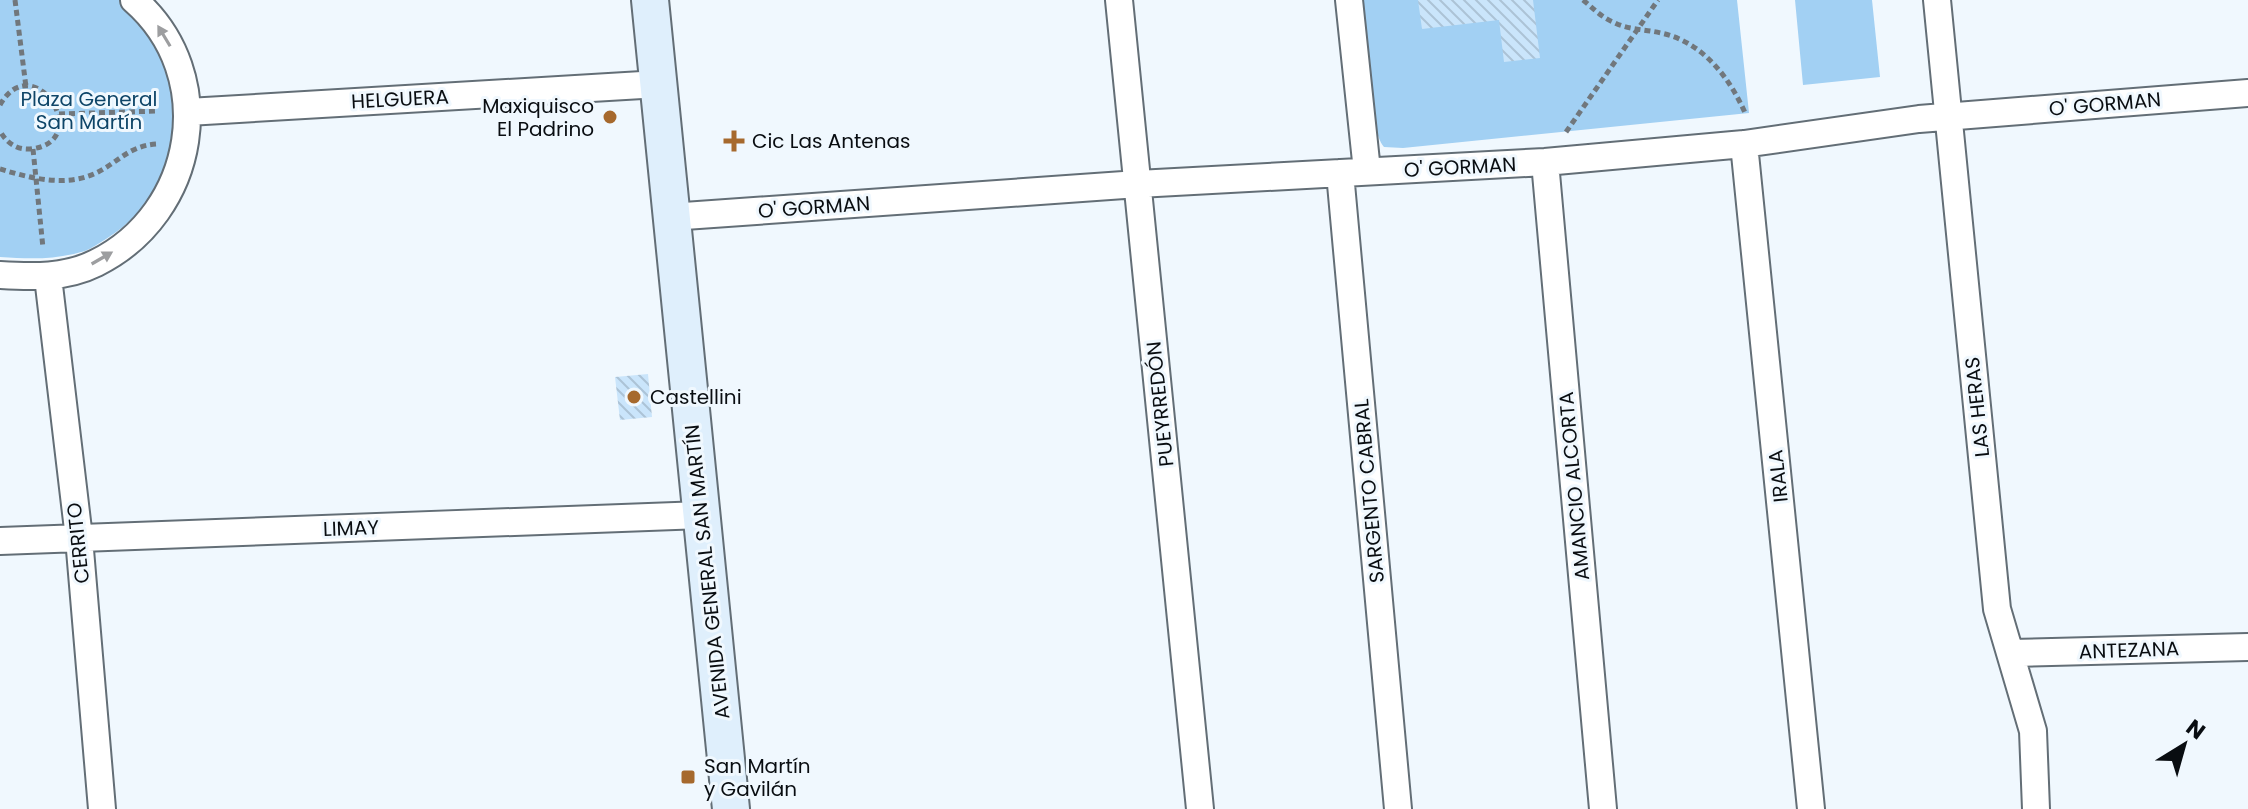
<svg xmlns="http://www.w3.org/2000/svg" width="2248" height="809" font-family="Poppins,sans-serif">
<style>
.green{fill:#a2d0f3}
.building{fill:url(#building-back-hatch)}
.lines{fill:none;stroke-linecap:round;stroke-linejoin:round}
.street-casing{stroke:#636e76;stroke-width:30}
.secondary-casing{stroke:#636e76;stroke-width:40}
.path{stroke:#71777c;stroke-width:5;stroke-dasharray:6 4;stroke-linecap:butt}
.street{stroke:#fff;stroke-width:26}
.secondary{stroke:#dfeffc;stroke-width:36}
.oneway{fill:#9d9ea0}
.poi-dot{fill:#a6692d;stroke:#f0f8fe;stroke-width:3}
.labels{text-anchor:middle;stroke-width:6;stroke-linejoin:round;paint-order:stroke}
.park-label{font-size:20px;fill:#0e4568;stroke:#f0f8fe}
.street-label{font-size:20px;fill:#090d11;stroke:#f0f8fe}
.poi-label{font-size:20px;fill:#090d11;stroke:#f0f8fe;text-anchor:start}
</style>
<defs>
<pattern id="building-back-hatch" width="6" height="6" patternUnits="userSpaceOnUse" patternTransform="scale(2)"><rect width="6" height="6" fill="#cae5fb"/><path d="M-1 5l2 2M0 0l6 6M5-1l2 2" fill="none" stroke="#acc3d6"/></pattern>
</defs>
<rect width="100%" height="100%" fill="#f0f8fe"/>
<!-- green -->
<path class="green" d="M0 0H123C135 15 165 48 170 64 192 131 165 203 106 239 99 243 92 248 85 251 54 260 31 259 0 257Z
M1363 0H1737L1749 113 1403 148 1384 147C1367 126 1366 31 1363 0Z
M1795 0H1872L1880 77 1803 85Z"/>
<!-- building -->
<path class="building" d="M1418 0H1533L1540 58 1504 62 1499 20 1422 29Z
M648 374 652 417 620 420 615 377Z"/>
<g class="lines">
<!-- street casing -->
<g class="street-casing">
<path id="street" d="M1119 0 1200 809
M1349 0 1367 171
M1937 0 1997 609 2033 731 2036 809
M188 112 659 84
M1744 144 1811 809
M1545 162 1603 809
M1340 173 1398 809
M670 217 1138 184 1545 162 1744 144 1919 119 2248 93
M0 275C33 277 66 278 96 263 197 213 220 75 134 0
M48 277 79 538 102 809
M0 541 702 515
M2011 653 2248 647"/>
</g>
<!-- secondary casing -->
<g class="secondary-casing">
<path id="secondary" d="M650 0 731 809"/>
</g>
<!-- path -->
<path class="path" d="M15 0 26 87
M1583 0C1593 8 1601 17 1613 22 1628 30 1644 29 1661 33 1703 42 1730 78 1746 115
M0 105C34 45 96 143 30 149 16 150 6 142 0 131
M59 114 158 111
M1566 132 1658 0
M33 149 43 248
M0 169C30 178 64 187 94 174 118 163 128 146 156 144"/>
<!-- street -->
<use href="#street" class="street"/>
<!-- secondary -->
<use href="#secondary" class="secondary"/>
</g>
<!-- one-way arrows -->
<defs><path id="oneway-solid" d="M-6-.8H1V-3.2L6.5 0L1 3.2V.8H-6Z" transform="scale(2)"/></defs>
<g class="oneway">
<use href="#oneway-solid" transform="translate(164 36) rotate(-121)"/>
<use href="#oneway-solid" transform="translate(102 258) rotate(-30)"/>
</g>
<!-- markers -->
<g class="poi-dot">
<circle cx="610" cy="117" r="8"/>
<path d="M730 129h8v8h8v8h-8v8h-8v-8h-8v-8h8z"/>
<circle cx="634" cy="397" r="8"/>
<rect x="680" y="769" width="16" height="16" rx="4"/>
</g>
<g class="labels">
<!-- park labels -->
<g class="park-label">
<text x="89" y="106">Plaza General<tspan x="89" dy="23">San Martín</tspan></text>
</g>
<!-- street labels -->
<g class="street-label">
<text transform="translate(400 99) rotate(-3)" y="7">HELGUERA</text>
<text transform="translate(2105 104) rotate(-5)" y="7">O' GORMAN</text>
<text transform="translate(1460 167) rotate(-3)" y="7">O' GORMAN</text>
<text transform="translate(814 207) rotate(-4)" y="7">O' GORMAN</text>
<text transform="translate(1160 404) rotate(-96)" y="7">PUEYRREDÓN</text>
<text transform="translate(1977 407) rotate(-96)" y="7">LAS HERAS</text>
<text transform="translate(1778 476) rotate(-96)" y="7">IRALA</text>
<text transform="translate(1574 486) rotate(-95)" y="7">AMANCIO ALCORTA</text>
<text transform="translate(1369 491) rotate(-95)" y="7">SARGENTO CABRAL</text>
<text transform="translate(351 528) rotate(-2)" y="7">LIMAY</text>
<text transform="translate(78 543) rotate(-96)" y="7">CERRITO</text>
<text transform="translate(707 572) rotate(-96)" y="7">AVENIDA GENERAL SAN MARTÍN</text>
<text transform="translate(2129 650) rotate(-2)" y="7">ANTEZANA</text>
</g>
<!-- poi labels -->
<g class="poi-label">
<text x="594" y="113" text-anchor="end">Maxiquisco<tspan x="594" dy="23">El Padrino</tspan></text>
<text x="752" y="148">Cic Las Antenas</text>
<text x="650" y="404">Castellini</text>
<text x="704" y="773">San Martín<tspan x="704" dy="23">y Gavilán</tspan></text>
</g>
</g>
<!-- north arrow -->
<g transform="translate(2184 745) rotate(37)" stroke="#f0f8fe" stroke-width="6" paint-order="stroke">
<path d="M0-6L14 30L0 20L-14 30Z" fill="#090d11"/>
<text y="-12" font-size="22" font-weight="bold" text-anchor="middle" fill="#090d11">N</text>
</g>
</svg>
